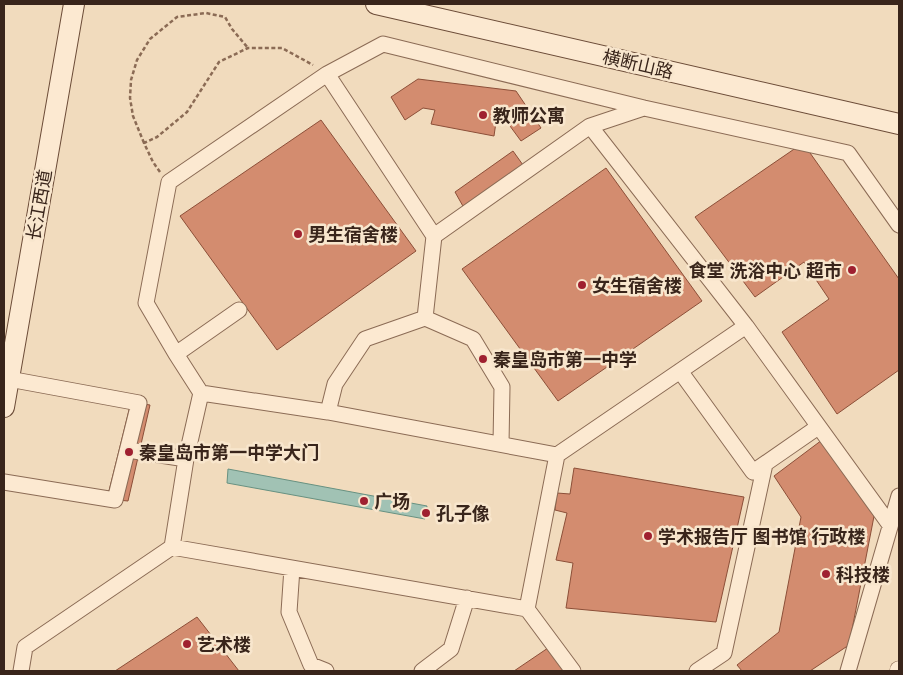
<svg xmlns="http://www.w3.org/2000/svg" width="903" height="675" viewBox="0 0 903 675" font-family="Lora,'Noto Sans SC',serif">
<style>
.water{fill:#a1c2b4;stroke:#689181}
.building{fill:#d38c6f;stroke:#8c4f38}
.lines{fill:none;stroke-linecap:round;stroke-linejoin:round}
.minor-casing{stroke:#8b6b55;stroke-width:17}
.tertiary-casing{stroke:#8b6b55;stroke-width:19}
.secondary-casing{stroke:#6c4c38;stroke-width:22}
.path{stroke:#8b6b55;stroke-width:2.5;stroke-dasharray:4 2.5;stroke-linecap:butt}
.minor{stroke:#fce9d1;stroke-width:15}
.tertiary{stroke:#fce9d1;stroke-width:18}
.secondary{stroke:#fce9d1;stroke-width:20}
.poi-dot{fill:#9f2030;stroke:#f8e6cd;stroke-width:2}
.labels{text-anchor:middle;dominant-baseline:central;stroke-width:5;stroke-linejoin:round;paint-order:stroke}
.street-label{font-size:18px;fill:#39251b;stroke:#f8e6cd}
.poi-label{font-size:18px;font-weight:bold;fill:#39251b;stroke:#f8e6cd;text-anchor:start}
</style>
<rect width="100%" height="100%" fill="#f1dbbd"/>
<path class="water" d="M228 469 427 506 425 519 227 483Z"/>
<path class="building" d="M418 79 516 91 541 128 521 141 507 122H496L494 136 431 124 435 110 423 108 405 120 391 97Z
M321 120 416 251 277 350 180 216Z
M803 143 899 279V370L837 414 782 332 829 299 804 262 755 297 695 217Z
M513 151 523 165 464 208 455 192Z
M606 168 702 301 558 401 462 269Z
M131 402 150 405 128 501 107 499Z
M826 437 876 506 849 645 810 671H742L737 665 779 632 801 517 774 476Z
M574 468 744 497 716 622 566 608 573 563 556 560 567 513 555 510 557 493 570 494Z
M197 617 239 671H115Z
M548 648 566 671H514Z"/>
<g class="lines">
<g class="minor-casing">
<path id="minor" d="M327 74 434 236 425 318
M590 126 746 326 890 525
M434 236 590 126 644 108
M176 354 239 310
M680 371 753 472 818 427
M201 393 176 354 146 303 169 182 327 74 383 44 644 108 848 153 899 225
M328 412 335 384 365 339 425 318 473 339 502 387 501 444
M128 450 186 459 172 547 527 609 557 455 328 412 201 393 186 459
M557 455 746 326
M4 482 115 500 139 403 9 379
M292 568 289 612 311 665 326 671
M527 609 573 671
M21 671 25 647 172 547
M422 671 451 649 467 598
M697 671 724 653 765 464
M848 671 899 496"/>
</g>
<g class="tertiary-casing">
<path id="tertiary" d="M899 671V670"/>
</g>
<g class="secondary-casing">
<path id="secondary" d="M376 4 899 124
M4 407 74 4"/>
</g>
<path class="path" d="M144 143 133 116 130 98 131 80 137 60 150 39 177 17 206 13 225 17 232 29 248 48
M160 172 153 162 144 143 157 137 187 112 219 62 248 48H282L313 65"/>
<use href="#minor" class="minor"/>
<use href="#tertiary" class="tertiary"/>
<use href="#secondary" class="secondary"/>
</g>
<g class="poi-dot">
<circle cx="483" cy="115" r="5"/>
<circle cx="298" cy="234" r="5"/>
<circle cx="852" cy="270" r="5"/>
<circle cx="582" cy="285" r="5"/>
<circle cx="483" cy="359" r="5"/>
<circle cx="129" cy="452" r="5"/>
<circle cx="364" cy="501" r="5"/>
<circle cx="426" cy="513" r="5"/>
<circle cx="648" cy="536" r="5"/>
<circle cx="826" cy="574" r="5"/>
<circle cx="187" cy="644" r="5"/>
</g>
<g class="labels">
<g class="street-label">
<text transform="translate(638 64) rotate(13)">横断山路</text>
<text transform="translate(39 205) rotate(-80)">长江西道</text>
</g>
<g class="poi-label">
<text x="493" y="115">教师公寓</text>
<text x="308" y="234">男生宿舍楼</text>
<text x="842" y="270" text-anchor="end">食堂 洗浴中心 超市</text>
<text x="592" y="285">女生宿舍楼</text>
<text x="493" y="359">秦皇岛市第一中学</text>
<text x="139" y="452">秦皇岛市第一中学大门</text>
<text x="374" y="501">广场</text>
<text x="436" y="513">孔子像</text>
<text x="658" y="536">学术报告厅 图书馆 行政楼</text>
<text x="836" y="574">科技楼</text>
<text x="197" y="644">艺术楼</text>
</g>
</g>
<rect width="903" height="675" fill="none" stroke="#39251b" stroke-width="10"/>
</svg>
